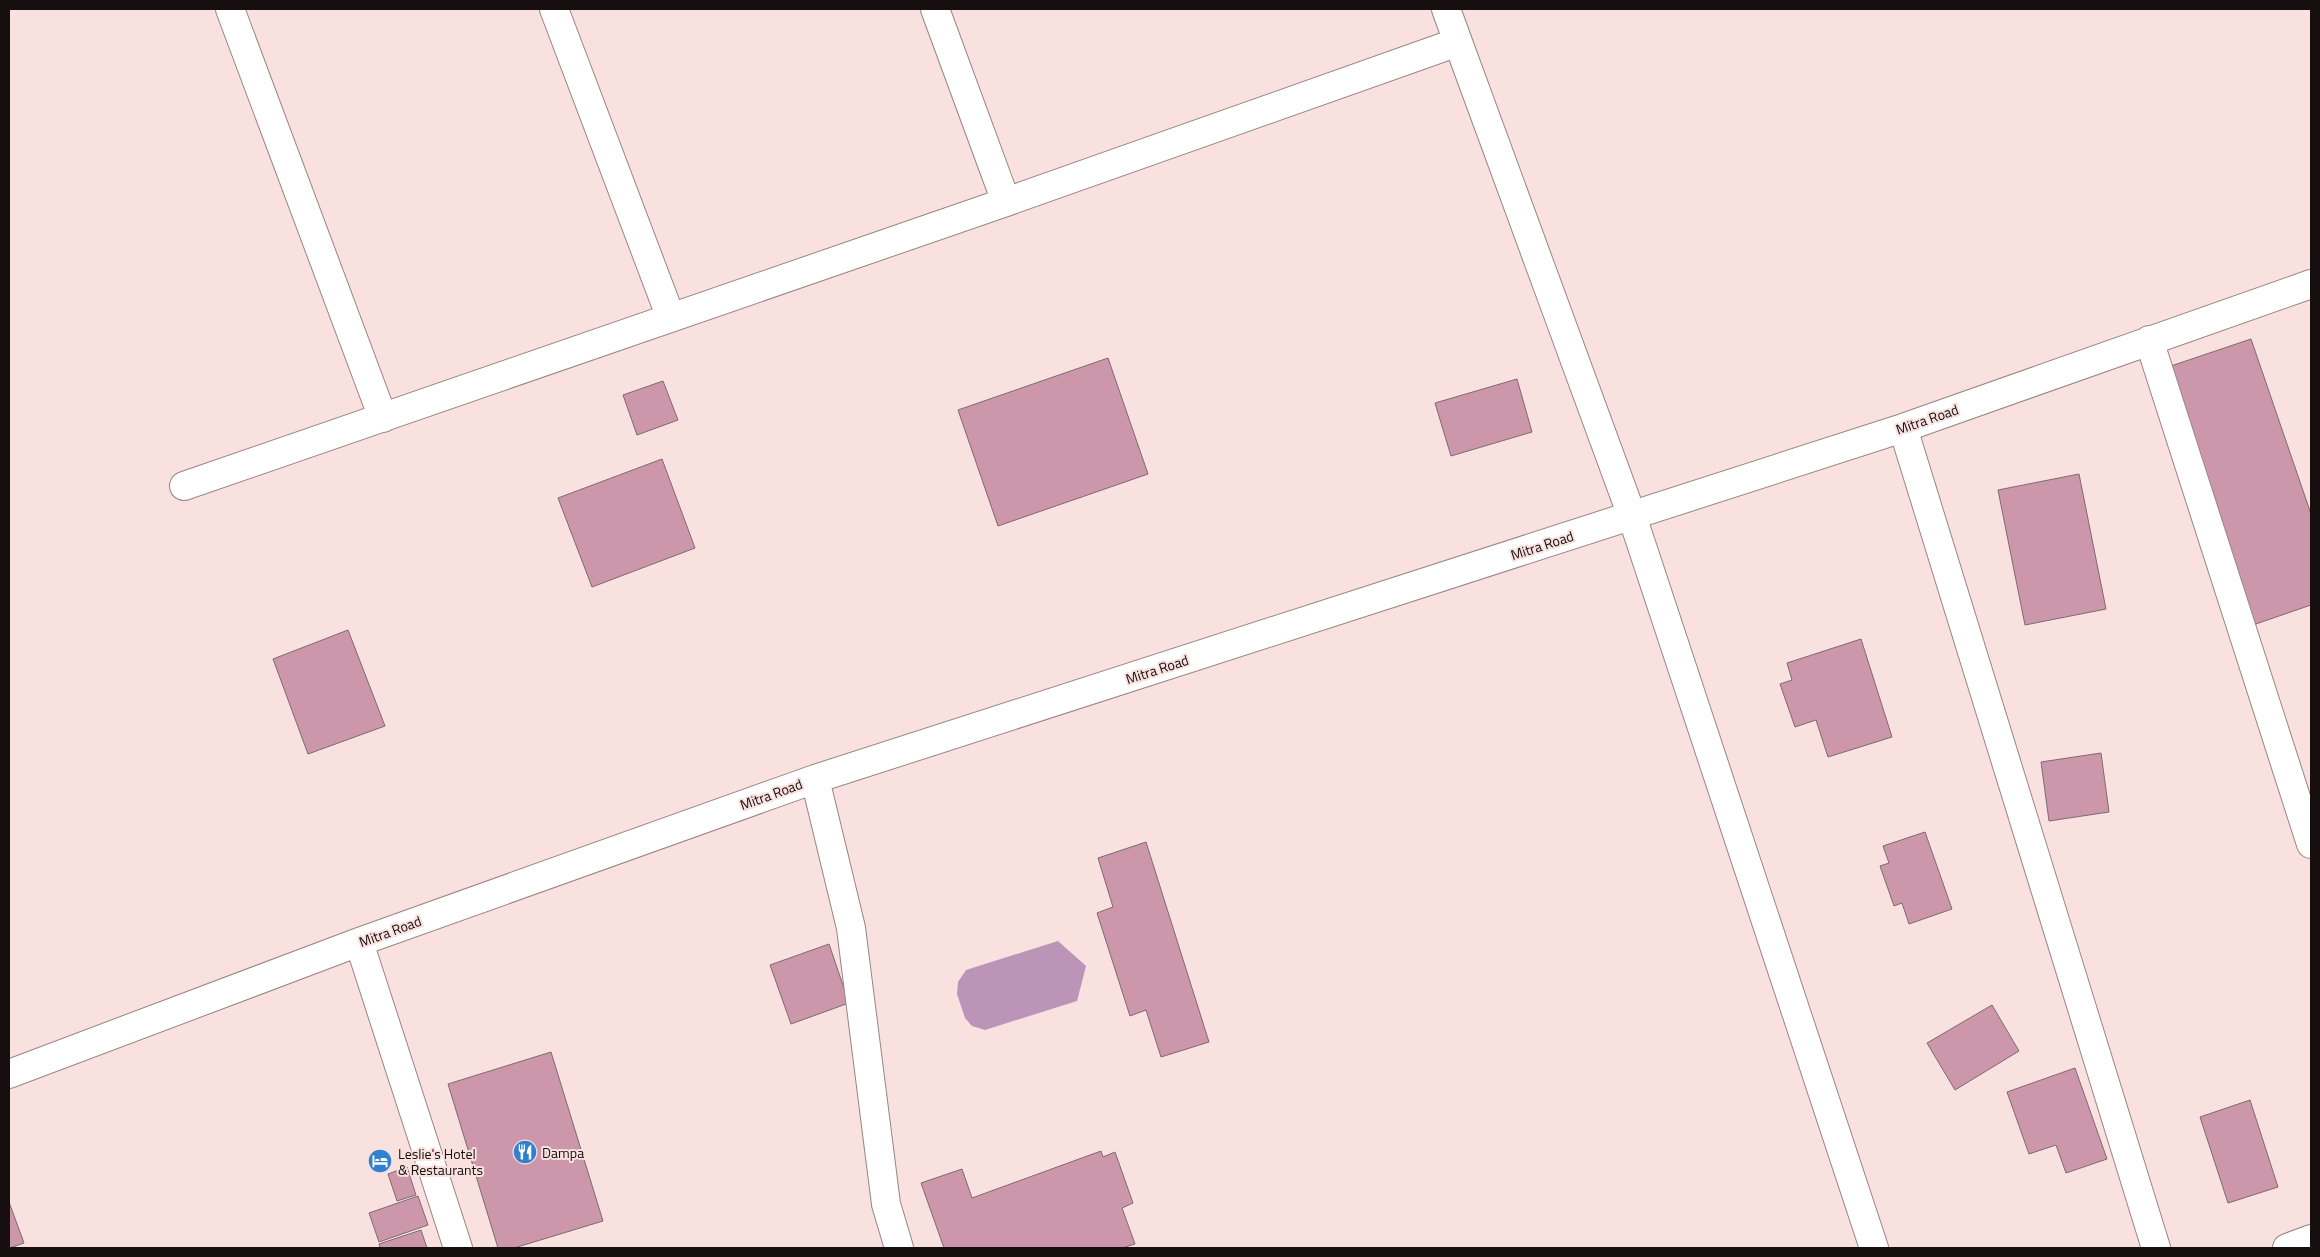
<svg xmlns="http://www.w3.org/2000/svg" width="2320" height="1257" viewBox="0 0 2320 1257" font-family="'Titillium Web',sans-serif">
<style>
.water{fill:#bb94b7}
.building{fill:#cc97aa;stroke:#7d6a70}
.lines{fill:none;stroke-linecap:round;stroke-linejoin:round}
.minor-casing{stroke:#9a8584;stroke-width:30}
.minor{stroke:#fff;stroke-width:28}
.labels{text-anchor:middle;dominant-baseline:central;stroke-width:4;stroke-linejoin:round;paint-order:stroke}
.street-label{font-size:14px;fill:#170f0f;stroke:#f8e1df}
.poi-label{font-size:14px;fill:#170f0f;stroke:#f8e1df;text-anchor:start}
</style>
<rect width="100%" height="100%" fill="#f8e1df"/>
<path class="water" d="M1058 941 1086 966 1077 1001 985 1030 972 1026 965 1018 957 994 958 982 966 970Z"/>
<path class="building" d="M2251 339 2311 514V605L2250 626 2162 369Z
M1108 358 1148 474 998 526 958 410Z
M1517 379 1532 432 1451 456 1435 403Z
M663 381 678 420 637 435 623 395Z
M662 459 695 548 592 587 558 498Z
M2079 474 2106 609 2025 625 1998 490Z
M348 630 385 726 308 754 273 659Z
M1861 639 1892 737 1828 757 1816 720 1795 727 1780 684 1792 680 1787 663Z
M2101 753 2109 812 2049 821 2041 762Z
M1925 832 1952 909 1909 924 1902 903 1894 906 1880 866 1889 863 1883 846Z
M1146 842 1209 1042 1161 1057 1146 1010 1130 1016 1097 913 1113 907 1098 858Z
M829 944 849 1003 791 1024 770 965Z
M1992 1005 2019 1051 1955 1090 1927 1043Z
M551 1052 603 1221 514 1248H498L448 1084Z
M2075 1068 2107 1159 2066 1173 2056 1145 2029 1154 2007 1092Z
M2250 1100 2278 1187 2228 1203 2200 1117Z
M1101 1151 1103 1157 1115 1152 1133 1203 1122 1208 1135 1244 1122 1248H944L921 1183 962 1169 972 1198Z
M407 1167 416 1195 397 1201 388 1174Z
M418 1196 428 1225 379 1242 369 1213Z
M9 1202 24 1243 10 1248H9Z
M421 1230 427 1248H380L379 1244Z"/>
<g class="lines">
<g class="minor-casing">
<path id="minor" d="M230 9 383 418
M554 9 671 318
M935 9 1006 202
M1458 42 1632 516 1874 1248
M2149 340 2311 844
M1903 428 2156 1248
M184 486 1006 202 1458 42 1446 9
M815 779 851 928 886 1204 899 1248
M359 942 458 1248
M9 1074 359 942 815 779 1903 428 2311 284
M2287 1248 2311 1239"/>
</g>
<use href="#minor" class="minor"/>
</g>
<defs>
<g id="restaurant-disc" transform="scale(1.25)"><circle r="9.5" fill="#3181d0" stroke="#f8e1df"/><path d="M-5-6h1v4h1v-4h1v4h1v-4h1v5L-1.5 .5V6h-2V.5L-5-1ZM5-6V6H3V1.5H1.5Q1.5-4 5-6Z" fill="#fff"/></g>
<g id="hotel-disc" transform="scale(1.25)"><circle r="9.5" fill="#3181d0" stroke="#f8e1df"/><path d="M-6-4.5h1.5V1H6V5H4.5V3h-9V5H-6ZM-4 0a1.8 1.8 0 1 1 3.6 0ZM.5 0V-2.5h3Q6-2.5 6 0Z" fill="#fff"/></g>
</defs>
<g fill-rule="evenodd">
<use href="#restaurant-disc" x="525" y="1152"/>
<use href="#hotel-disc" x="380" y="1161"/>
</g>
<g class="labels">
<g class="street-label">
<text transform="translate(1927 419) rotate(-19)">Mitra Road</text>
<text transform="translate(1542 545) rotate(-18)">Mitra Road</text>
<text transform="translate(1157 669) rotate(-18)">Mitra Road</text>
<text transform="translate(771 794) rotate(-20)">Mitra Road</text>
<text transform="translate(390 931) rotate(-20)">Mitra Road</text>
</g>
<g class="poi-label">
<text x="542" y="1152">Dampa</text>
<text x="398" y="1153">Leslie's Hotel<tspan x="398" dy="16">&amp; Restaurants</tspan></text>
</g>
</g>
<rect width="2320" height="1257" fill="none" stroke="#170f0f" stroke-width="20"/>
</svg>
